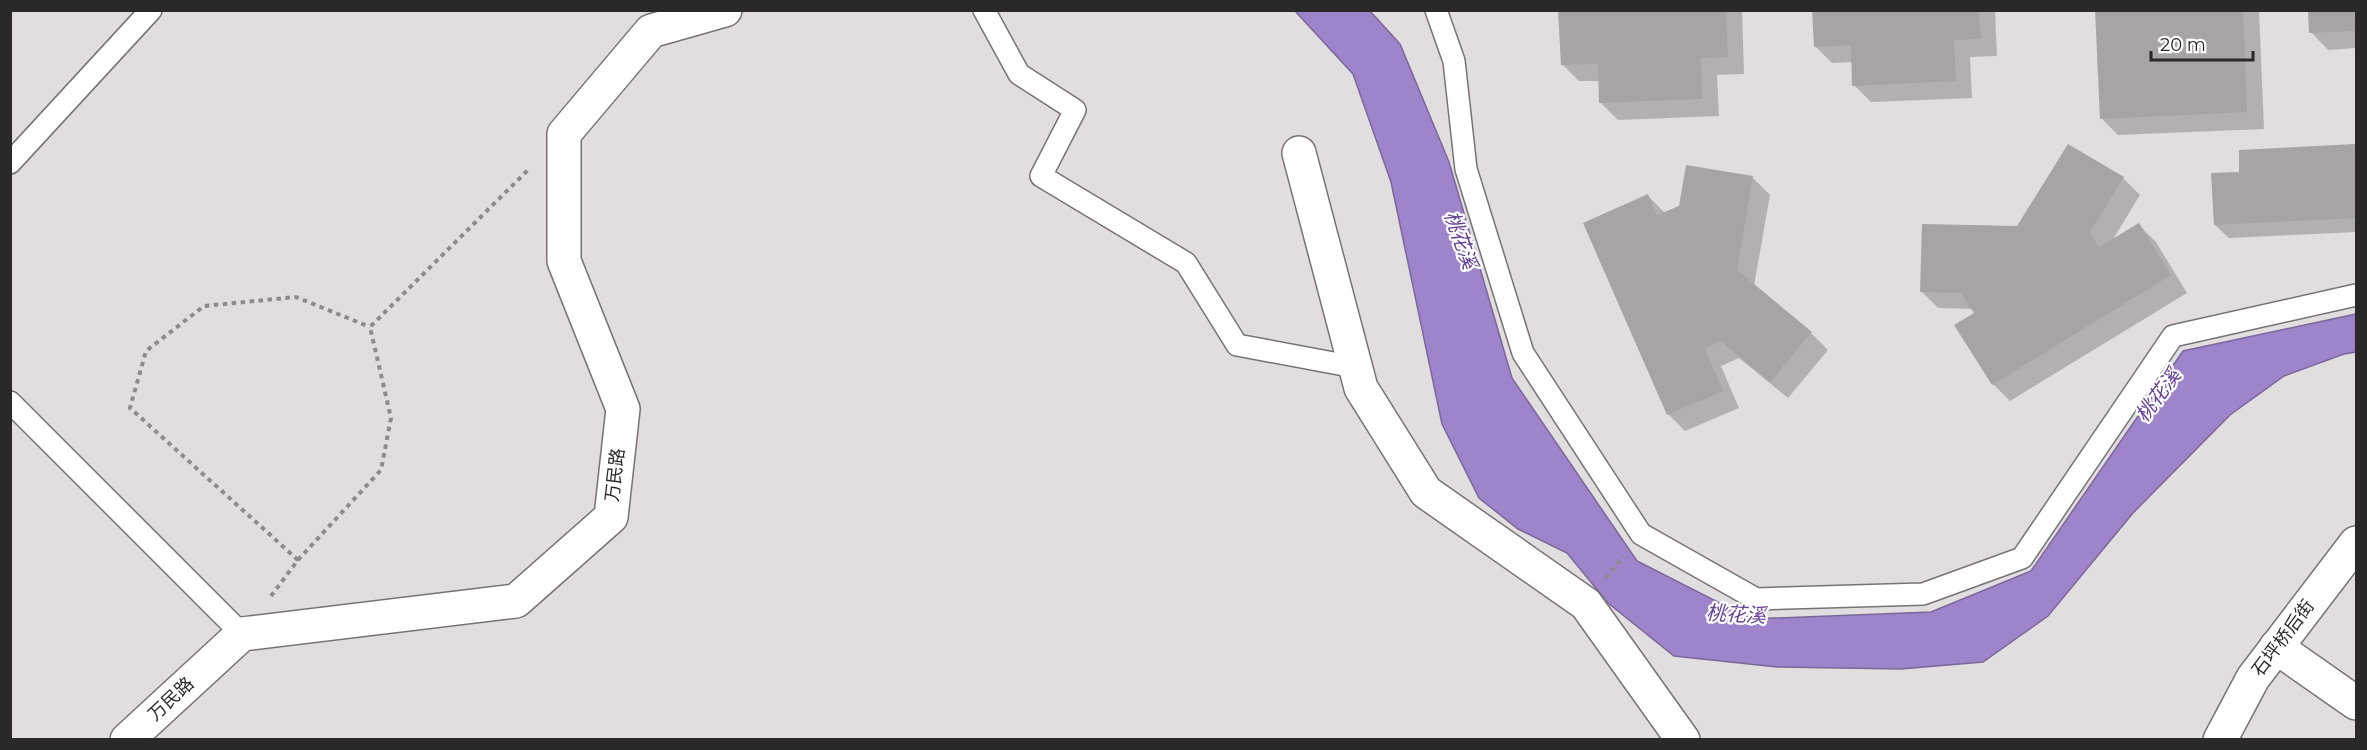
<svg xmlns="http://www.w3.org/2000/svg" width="2367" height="750" viewBox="0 0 2367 750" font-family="Montserrat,'Noto Sans SC',sans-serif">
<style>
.water{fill:#9e84cb;stroke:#7b689a;stroke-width:1.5}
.shadow{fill:#0003}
.building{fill:#a8a4a3}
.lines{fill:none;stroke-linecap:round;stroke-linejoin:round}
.service-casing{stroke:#777374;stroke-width:24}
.minor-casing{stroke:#777374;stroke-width:36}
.tertiary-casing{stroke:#777374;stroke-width:36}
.path{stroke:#8f8b8c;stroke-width:4;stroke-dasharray:4.5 4.5;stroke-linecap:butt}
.service{stroke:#fff;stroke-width:21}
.minor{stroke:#fff;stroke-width:33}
.tertiary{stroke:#fff;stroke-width:33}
.labels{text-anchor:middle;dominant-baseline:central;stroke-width:4.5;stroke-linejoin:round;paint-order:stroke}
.street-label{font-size:18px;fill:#2a2829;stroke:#fff}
.water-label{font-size:20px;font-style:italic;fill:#644096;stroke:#fff}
</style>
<rect width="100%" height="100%" fill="#e2ddde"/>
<path class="water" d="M1295 11H1370L1400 44 1449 162 1512 378 1637 561 1751 619 1931 612 2031 571 2183 351 2356 314V352L2344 354 2284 376 2230 415 2133 513 2048 616 1983 662 1901 669 1777 667 1674 656 1608 603 1567 553 1518 529 1479 498 1442 424 1391 182 1353 74Z"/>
<path class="shadow" d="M1560 10H1742L1744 74 1717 75 1719 116 1618 120 1601 103 1600 81H1579L1562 64Z
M1814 10H1995L1997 56 1970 57 1972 98 1871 102 1854 85 1853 62 1832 63 1815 46Z
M2097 10H2259L2264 129 2118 135 2101 118Z
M2310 10H2356V48L2328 50 2311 32Z
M2356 146V232L2229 238 2215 225 2241 173 2240 152Z
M1753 178 1770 195 1754 286 1811 333 1828 350 1788 398 1739 358 1721 366 1739 408 1685 431 1668 414 1648 196 1665 213Z
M2123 178 2140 195 2112 241 2139 225 2156 242 2187 293 2010 401 1993 384 1973 309 1938 308 1921 291 2018 227Z"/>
<path class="building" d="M1558 10H1726L1728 57 1701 58 1702 99 1599 103 1598 64 1561 65Z
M1812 10H1979L1981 39 1954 40 1956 81 1852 86 1851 45 1814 47Z
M2095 10H2243L2247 112 2100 119Z
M2308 10H2356V31L2309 33Z
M2068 144 2124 177 2090 232 2099 247 2139 223 2171 275 1992 385 1954 325 1974 313 1961 293 1920 292 1922 224 2017 226Z
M2356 144V218L2214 225 2211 173 2239 172V150Z
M1686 165 1753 176 1737 270 1812 332 1770 382 1721 341 1705 349 1723 391 1667 415 1583 223 1648 194 1657 215 1679 206Z"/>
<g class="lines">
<g class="service-casing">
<path id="service" d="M984 10 1019 74 1075 110 1041 176 1186 263 1237 345 1355 367
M1436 10 1454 61 1466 169 1523 353 1641 534 1756 599 1923 594 2022 558 2173 336 2356 295
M10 163 151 10
M10 402 242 634"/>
</g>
<g class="minor-casing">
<path id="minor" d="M1299 153 1361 388 1426 492 1586 604 1683 740
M2276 647 2356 703
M127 740 242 634 516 601 611 517 623 409 564 261V134L651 31 725 10"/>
</g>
<g class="tertiary-casing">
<path id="tertiary" d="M2220 740 2253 678 2356 543"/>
</g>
<path class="path" d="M298 560 130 408 146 351 204 306 296 297 370 327
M1606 578 1624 556
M271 596 298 560 381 470 391 418 370 327 530 168"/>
<use href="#service" class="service"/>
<use href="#minor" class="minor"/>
<use href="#tertiary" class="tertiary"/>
</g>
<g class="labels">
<g class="street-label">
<text transform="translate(615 475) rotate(-83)">万民路</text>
<text transform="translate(2283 638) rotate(-53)">石坪桥后街</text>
<text transform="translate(171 699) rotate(-43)">万民路</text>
</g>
<g class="water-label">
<text transform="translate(1461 240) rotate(70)">桃花溪</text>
<text transform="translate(2158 395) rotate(-53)">桃花溪</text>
<text transform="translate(1736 614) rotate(3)">桃花溪</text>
</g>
</g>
<rect width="2367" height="750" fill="none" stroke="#2a2829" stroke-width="24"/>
<path d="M2151 51v9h102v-9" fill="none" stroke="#2a2829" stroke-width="3"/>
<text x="2160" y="51" font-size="18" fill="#2a2829" stroke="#ffffff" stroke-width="4.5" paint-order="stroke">20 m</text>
</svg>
